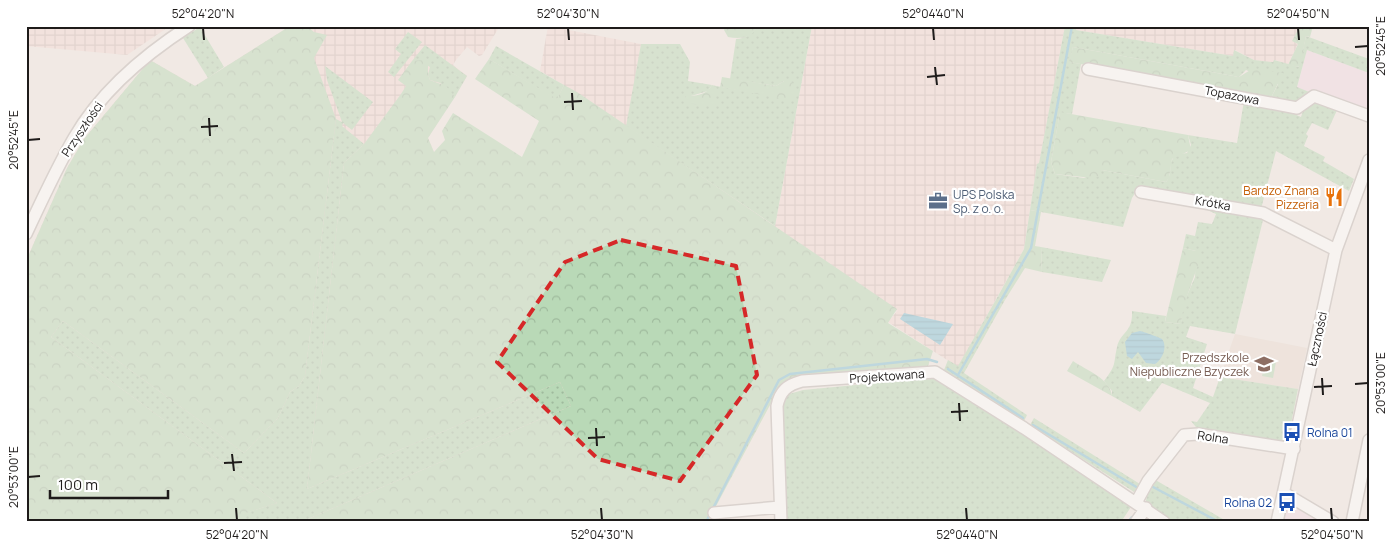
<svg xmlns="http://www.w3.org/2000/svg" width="1395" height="548" viewBox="0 0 1395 548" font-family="Manrope,sans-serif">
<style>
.commercial{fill:#f1d9e5}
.industrial{fill:url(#industrial-grid)}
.built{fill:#eadbd2}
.grass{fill:url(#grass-dots)}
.forest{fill:url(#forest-crowns)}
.park{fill:url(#park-tufts)}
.water{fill:url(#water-rules)}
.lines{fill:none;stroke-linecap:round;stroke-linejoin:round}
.stream{stroke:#80c1d7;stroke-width:2.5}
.minor-casing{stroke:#bfb7b3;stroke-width:14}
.minor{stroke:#fff;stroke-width:11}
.marked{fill:none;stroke:#d62828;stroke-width:4;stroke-dasharray:10 6;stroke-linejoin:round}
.ticks{fill:none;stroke:#1e1b1a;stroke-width:2}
.labels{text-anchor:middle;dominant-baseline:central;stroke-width:4.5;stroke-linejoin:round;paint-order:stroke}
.street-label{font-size:12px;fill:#1e1b1a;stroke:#fff}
.food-label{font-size:12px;fill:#c56008;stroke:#fff;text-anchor:end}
.service-label{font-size:12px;fill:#4e5e75;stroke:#fff;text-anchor:start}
.education-label{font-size:12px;fill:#785e54;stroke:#fff;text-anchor:end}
.transit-label{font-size:12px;fill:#164399;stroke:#fff;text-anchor:start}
.neatline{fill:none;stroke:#1e1b1a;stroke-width:2}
.ticks-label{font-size:12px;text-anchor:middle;fill:#1e1b1a}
</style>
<defs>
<pattern id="industrial-grid" width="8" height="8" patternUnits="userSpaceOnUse" patternTransform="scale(1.25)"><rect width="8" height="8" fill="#f4dad5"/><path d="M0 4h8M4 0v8" fill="none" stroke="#d1bab6"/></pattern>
<pattern id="grass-dots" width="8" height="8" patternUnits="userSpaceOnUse" patternTransform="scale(1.25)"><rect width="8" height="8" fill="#b9d9b7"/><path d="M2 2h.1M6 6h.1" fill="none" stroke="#9fba9d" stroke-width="1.8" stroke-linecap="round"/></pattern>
<pattern id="forest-crowns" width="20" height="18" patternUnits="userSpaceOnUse" patternTransform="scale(1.25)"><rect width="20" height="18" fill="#b9d9b7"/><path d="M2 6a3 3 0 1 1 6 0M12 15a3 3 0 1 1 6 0" fill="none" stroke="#9fba9d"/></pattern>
<pattern id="park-tufts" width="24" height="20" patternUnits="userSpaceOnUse" patternTransform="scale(1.25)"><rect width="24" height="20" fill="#b9d9b7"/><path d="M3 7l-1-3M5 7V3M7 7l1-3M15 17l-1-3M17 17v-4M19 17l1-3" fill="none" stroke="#9fba9d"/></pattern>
<pattern id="water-rules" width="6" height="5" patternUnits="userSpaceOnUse" patternTransform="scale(1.25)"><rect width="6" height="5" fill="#80c1d7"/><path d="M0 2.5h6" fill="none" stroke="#6ea5b8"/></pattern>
</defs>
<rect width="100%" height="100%" fill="#f1e9e4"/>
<path class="commercial" d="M1307 50 1369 73V113L1297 88Z
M1289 498 1328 522H1283Z"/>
<path class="industrial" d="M26 26H170L127 55 26 46Z
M290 26H500L482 55 479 56 467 47 456 60 453 65 467 76 428 138 453 196 507 202 564 85 540 71 548 26 641 44 627 126 775 226 812 26H1065L1039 164H1037L1024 249 958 367 888 322 898 310 779 371 697 522H26V261L67 168 84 139 150 60 195 86Z
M1076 26H1300L1293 41 1298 44 1288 65 1275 60 1273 63 1254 60 1235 50 1233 56 1076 30Z"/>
<path class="built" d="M1235 334 1307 348 1298 389 1220 377Z"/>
<path class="grass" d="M757 26H812L775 226 626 126 641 44H680L690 62 688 81 712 85 708 91 691 96 700 104H716V86L792 99 784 81 776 86 730 79 736 39C744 39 754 34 757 26Z
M1065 26H1076V30L1233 56 1234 50 1254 60 1273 62 1274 60 1299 67 1306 36 1369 59V73L1307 50 1297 87 1314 94 1293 104 1271 98 1278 84 1246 70 1239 77 1073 47 1070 62 1081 64 1072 114 1060 113 1051 162 1055 174 1084 178 1102 170 1166 182C1176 170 1162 155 1187 153L1191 145 1188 135 1237 143 1244 101 1281 108 1301 117 1303 111 1314 100 1338 108 1328 130 1312 123 1306 134 1308 136 1304 146 1325 157 1323 161 1354 179 1349 191 1276 151 1261 209 1138 188 1132 198 1123 227 1030 210 1037 164 1039 163Z
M200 27 224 67 208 78 183 38Z
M408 32 422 42 394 77 388 72 401 54 395 49Z
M425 45 467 76 455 97 440 83 430 80 428 74 430 67 421 62 412 61Z
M496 46 564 85 557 100 489 59Z
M325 66 373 102 352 130 343 123 342 126 364 144 344 163 307 489 560 382 571 406 301 522H245L242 514 277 503 51 337 63 321 244 453 278 418 290 392 299 386 305 376 336 119 342 122 327 80Z
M1203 208 1264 216 1235 334 1190 326 1186 337 1207 344 1193 388 1213 397 1220 377 1298 389 1287 444 1200 432 1191 421 1197 422 1210 403 1162 383 1140 412 1112 396V391L1104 381C1117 364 1113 365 1117 347 1121 331 1133 333 1132 311L1166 316 1165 322 1181 324 1182 307 1195 277 1196 251 1183 248 1186 234 1195 236 1198 222 1212 224 1216 214Z
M1041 247 1111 260 1102 282 1042 272Z
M998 296 1005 300 964 373 1027 415 1024 421 944 370 948 360 958 366Z
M928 378 939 379 1133 504 1121 522H785L781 404 789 394 803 390Z
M1034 418 1140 484 1134 492 1030 425Z
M1152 478 1228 522H1171L1145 504Z"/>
<path class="forest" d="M290 26H307L314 32 327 35 314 58 336 119 305 376 299 386 290 392 278 418 244 453 63 321 51 337 277 503 243 514 245 522H26V261L67 168 84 139 150 60 195 86Z
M725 26H757C753 39 739 39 728 37L724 30Z
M1300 26H1313L1310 37 1306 36 1300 67 1288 65 1298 44 1292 41Z
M1073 47 1239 77 1252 69 1283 73 1271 98 1069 62Z
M489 59 557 99 564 85 577 92 897 309 888 323 933 351 927 369 788 380 777 392 714 510 710 522H301L571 406 560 382 307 489 344 163 364 144 401 94 406 86 398 80 412 61 423 60 428 63V74L430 80 446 86 455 97 428 138 434 152 445 140 442 131 453 113 522 157 539 121 475 79Z
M722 77 776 86 784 81 790 80 796 87 793 99H784L720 87Z
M712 85 716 86V105C706 103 694 107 687 101L685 96C695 96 707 95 712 85Z
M1060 112 1188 135 1191 150 1172 159 1169 178 1166 182 1102 170 1098 177 1092 178 1055 174 1051 162Z
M1030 210 1041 212 1035 246 1041 247 1042 272 1025 268 1005 300 998 296 1024 249Z
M1183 248 1196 251 1200 258C1194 280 1183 301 1181 324L1165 322Z
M1073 361C1086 370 1111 379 1112 396L1067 371Z"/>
<path class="park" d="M1266 359 1276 362 1273 378 1262 376Z"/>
<path class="water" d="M904 313 953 324 940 345 900 319Z
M1140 331C1144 332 1161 338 1162 339 1168 347 1162 360 1155 364L1146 363 1138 352 1132 359 1127 356 1125 342 1132 333Z"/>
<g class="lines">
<path class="stream" d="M948 369 1023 418
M958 375 1031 248 1072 26
M1033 425 1138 488
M1153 487 1219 522
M706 522 779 380 790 374 927 359 937 362
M1128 522 1132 517"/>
<g class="minor-casing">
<path id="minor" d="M1088 69 1297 108 1314 96 1369 116
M1141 192 1263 213 1336 250
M26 234C41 202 56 169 74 138 101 91 144 55 189 26
M1284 493 1333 522
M1137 501 1148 481 1184 435 1198 434 1294 449
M714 513 780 507
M781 522 777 406C780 391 787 385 802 381L935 372 1024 428 1164 522
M1136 522 1146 508
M1277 522 1336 250 1369 160
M1352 522 1369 440"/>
</g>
<use href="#minor" class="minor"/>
</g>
<path d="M0 0H1395V548H0ZM621 240 736 266 757 375 680 481 598 459 497 362 565 262Z" fill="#f1e9e4" fill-opacity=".55" fill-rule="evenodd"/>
<path class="marked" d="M621 240 736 266 757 375 680 481 598 459 497 362 565 262Z"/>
<path class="ticks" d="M203 28 204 40M568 28 569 40M933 28 934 40M1298 28 1299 40M1355 47 1368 46M935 67 937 85M927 77 945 75M572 93 573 110M564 102 582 101M209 118 210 136M201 127 218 126M28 140 40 139M1322 378 1323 395M1355 384 1368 383M1314 387 1332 386M959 403 960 421M951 412 968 411M596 428 597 446M588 438 605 437M232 454 234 471M224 463 242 462M28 477 40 476M236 508 237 520M601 508 602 520M966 508 967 520M1331 508 1332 520"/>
<defs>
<g id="restaurant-bare" transform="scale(1.5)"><path d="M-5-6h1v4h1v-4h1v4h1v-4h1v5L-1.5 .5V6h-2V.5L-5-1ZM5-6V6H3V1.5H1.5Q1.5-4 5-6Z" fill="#e8710a" stroke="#fff" stroke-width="2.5" paint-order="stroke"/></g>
<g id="office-bare" transform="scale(1.5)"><path d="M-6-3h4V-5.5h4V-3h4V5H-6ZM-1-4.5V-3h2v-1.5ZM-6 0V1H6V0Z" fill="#5c6f8a" stroke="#fff" stroke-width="2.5" paint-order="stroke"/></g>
<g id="school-bare" transform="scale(1.5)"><path d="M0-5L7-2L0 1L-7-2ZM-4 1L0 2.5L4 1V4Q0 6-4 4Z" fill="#8d6e63" stroke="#fff" stroke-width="2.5" paint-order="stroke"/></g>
<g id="bus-bare" transform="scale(1.5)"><path d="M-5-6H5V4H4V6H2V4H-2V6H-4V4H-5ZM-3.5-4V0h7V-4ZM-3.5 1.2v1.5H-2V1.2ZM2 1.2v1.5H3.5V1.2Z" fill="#1a4fb4" stroke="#fff" stroke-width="2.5" paint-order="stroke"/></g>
</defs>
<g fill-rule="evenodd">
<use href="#restaurant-bare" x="1334" y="197"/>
<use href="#office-bare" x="938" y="201"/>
<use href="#school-bare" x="1264" y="364"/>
<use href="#bus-bare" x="1292" y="432"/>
<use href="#bus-bare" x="1287" y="502"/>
</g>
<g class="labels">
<g class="street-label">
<text transform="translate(1232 95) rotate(11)">Topazowa</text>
<text transform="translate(82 129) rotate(-56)">Przyszłości</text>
<text transform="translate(1213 203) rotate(10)">Krótka</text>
<text transform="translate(1317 339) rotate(-78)">Łączności</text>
<text transform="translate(887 376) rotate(-4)">Projektowana</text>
<text transform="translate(1213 437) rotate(8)">Rolna</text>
</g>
<g class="food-label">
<text x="1319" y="190">Bardzo Znana<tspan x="1319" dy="14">Pizzeria</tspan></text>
</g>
<g class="service-label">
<text x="953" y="194">UPS Polska<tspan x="953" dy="14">Sp. z o. o.</tspan></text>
</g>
<g class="education-label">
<text x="1249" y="357">Przedszkole<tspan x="1249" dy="14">Niepubliczne Bzyczek</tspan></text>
</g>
<g class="transit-label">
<text x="1307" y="432">Rolna 01</text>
<text x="1272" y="502" text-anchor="end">Rolna 02</text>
</g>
</g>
<rect width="1395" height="548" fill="none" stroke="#ffffff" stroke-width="55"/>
<path d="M50 490v8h118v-8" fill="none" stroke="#1e1b1a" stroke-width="2.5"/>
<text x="58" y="490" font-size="15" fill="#1e1b1a" stroke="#ffffff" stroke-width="4" paint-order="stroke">100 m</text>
<rect x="28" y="28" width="1340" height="492" class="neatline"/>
<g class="ticks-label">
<text x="203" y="18">52°04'20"N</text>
<text x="568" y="18">52°04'30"N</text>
<text x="933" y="18">52°04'40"N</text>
<text x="1298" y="18">52°04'50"N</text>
<text transform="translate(1381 46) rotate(-90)" y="4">20°52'45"E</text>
<text transform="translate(14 140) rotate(-90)" y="4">20°52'45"E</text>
<text transform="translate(1381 383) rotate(-90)" y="4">20°53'00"E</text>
<text transform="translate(14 477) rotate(-90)" y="4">20°53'00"E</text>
<text x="237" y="539">52°04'20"N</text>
<text x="602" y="539">52°04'30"N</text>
<text x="967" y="539">52°04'40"N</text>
<text x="1332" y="539">52°04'50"N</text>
</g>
</svg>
